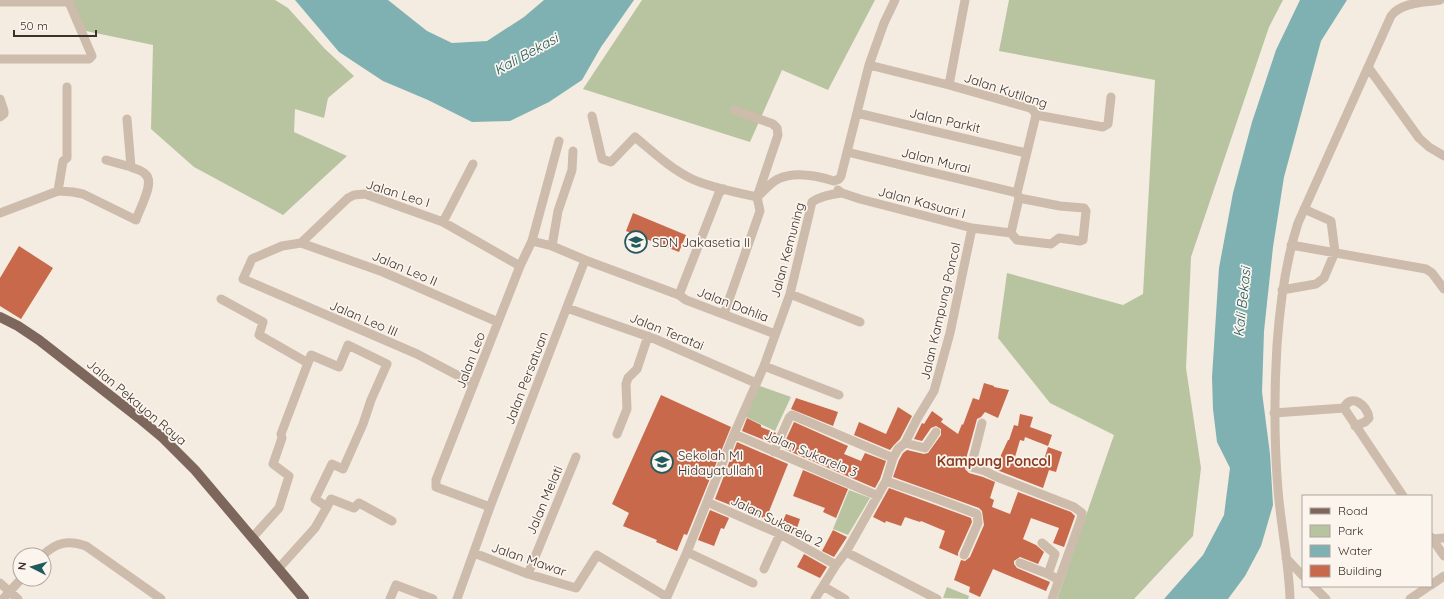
<svg xmlns="http://www.w3.org/2000/svg" width="1444" height="599" viewBox="0 0 1444 599" font-family="Quicksand,sans-serif">
<style>
.green{fill:#b8c4a0}
.water{fill:#7fb0b2}
.building{fill:#c8694b}
.lines{fill:none;stroke-linecap:round;stroke-linejoin:round}
.minor{stroke:#cdbbac;stroke-width:9}
.primary{stroke:#7d675c;stroke-width:10}
.labels{text-anchor:middle;dominant-baseline:central;stroke-width:3.5;stroke-linejoin:round;paint-order:stroke}
.street-label{font-size:13px;fill:#3b302b;stroke:#fbf5ee}
.poi-label{font-size:13px;fill:#3b302b;stroke:#fbf5ee;text-anchor:start}
.water-label{font-size:14px;font-style:italic;fill:#1f5a5e;stroke:#fbf5ee}
.neighbourhood-label{font-size:14px;font-weight:bold;fill:#8c3b22;stroke:#fbf5ee}
</style>
<rect width="100%" height="100%" fill="#f4ebe1"/>
<path class="green" d="M71 0H275L288 8 325 49 354 76 328 98 324 118 295 109 294 132 347 156 283 215 194 167 151 129 153 45 86 31Z
M642 0H875L828 90 782 70 750 142 583 89Z
M1009 0H1283L1269 27 1191 257 1186 368 1201 468 1193 536 1134 599H1057L1114 435 1050 403 998 338 1007 273 1123 305 1143 294 1155 80 999 51Z
M757 385 791 397 775 431 744 416Z
M849 490 870 498 848 535 833 529Z
M947 587 969 596 968 599 943 598Z"/>
<path class="water" d="M295 0H388L427 31 452 43 487 41 524 17 544 0H634L601 47 582 80 549 102 510 121 472 122 428 100 383 81 339 52Z
M1300 0H1347L1321 41 1284 177 1273 247 1264 331 1262 392 1270 454 1273 505 1261 546 1245 576 1228 599H1164L1203 555 1224 515 1230 468 1217 442 1213 409 1212 377 1219 268 1233 193 1252 122 1276 50Z"/>
<path class="building" d="M633 213 686 235 679 252 626 231Z
M19 246 53 268 21 319 0 306V278Z
M984 383 994 386V387L1009 390 998 418 985 412 981 417 977 419 966 459H967L965 469 969 473 983 477 995 482 990 498 994 500 992 507 1010 514 1018 492 1071 512 1075 516 1064 547 1053 543 1059 528 1031 518 1023 539 1036 545 1044 552 1038 564 1020 557 1014 561V564L1017 568 1050 582 1046 591 993 569 980 597 969 592 970 587 954 580 961 560 965 561 970 557 984 525 982 511 979 508 893 477 899 460 903 453 907 450 924 454 928 453 941 435V429L936 426 931 428 922 441 914 439 922 423 924 424 932 411 943 419 941 422 958 434 962 424 963 425 973 398 979 400Z
M661 395 731 427 687 535 684 534 677 551 656 542 657 540 623 526 629 513 612 504Z
M796 398 838 412 833 426 791 409Z
M898 407 912 416 900 439 894 445 890 450 854 435 859 422 886 434Z
M1020 414 1033 417 1030 427 1052 435 1048 446 1025 437 1024 441 1020 440 1015 457 1042 466 1048 447 1062 452 1056 472 1049 470 1043 488 997 470 1001 455 1008 440H1009L1014 425 1018 426Z
M747 418 761 425V427L776 433 771 443 742 431Z
M794 422 848 446 844 454 861 461 865 453 886 461 880 479 875 488 782 448Z
M737 442 788 464 766 519 715 499Z
M803 470 848 489 836 518 823 512 825 508 793 496Z
M889 488 971 518 972 522 958 553V556L939 548 945 531 921 521 920 522 905 517 901 526 886 521 885 523 873 517Z
M710 510 729 518 724 529 721 528 714 546 698 540Z
M786 514 800 519 795 534 780 528Z
M833 530 847 537 834 557 822 551Z
M804 554 827 567 820 578 797 567Z"/>
<g class="lines">
<path class="minor" d="M0 2H70
M0 59H89L92 56 68 0
M869 65 949 85 1030 108 1033 110 1036 115 1103 127 1108 124 1111 97
M1368 67 1419 138 1429 147 1444 156
M949 85 965 0
M0 99 4 111V114L0 117
M857 113 1026 153
M592 116 602 159 611 162 635 137C653 152 671 169 692 179 712 188 736 192 757 197 763 192 771 182 778 179 795 171 818 176 834 181
M847 152 1017 193
M106 160 131 167
M834 181 839 179 841 176 869 65 884 23 895 0
M724 189 719 193 679 295 686 300 775 334
M838 190 842 193 860 199 972 228 1011 233
M58 191 63 161 67 158V87
M0 213 58 191 73 192 83 194 136 220C139 209 156 182 145 174 142 170 135 169 131 167L127 119
M443 222 473 164
M1011 233 1017 240 1051 244 1059 238 1080 241 1083 240 1086 211 1084 208 1060 206 1019 198
M1011 233 1019 198 1017 193 1036 115
M532 241 552 246 585 260
M301 243 383 272 498 322
M1291 245 1426 269 1432 273 1444 289
M552 246 558 211 572 170 573 151
M1282 290 1316 284 1324 278 1335 252 1331 221 1304 209
M790 294 860 322
M221 299 263 322 259 335 308 363
M567 308 655 339 756 383
M724 314 760 211 757 197 778 135 777 128 773 124 734 110
M764 366 839 395
M474 384 417 354 243 279 252 259 282 246 301 243 348 198 354 195 365 194 443 222 520 266
M1274 413 1344 408
M982 423 971 467 985 471 997 477 1074 507 1082 513 1081 519 1052 599
M1355 426 1365 422 1369 418C1368 406 1351 392 1344 408L1403 496
M617 434 627 409 626 384 628 378 637 369 648 336
M734 434 878 496
M905 443 925 448 936 432
M774 452 789 418 792 415 893 458
M886 481 932 497 977 514 978 523 964 555
M707 502 780 534 836 565
M327 507 331 499 354 508 359 503 392 521
M490 507 436 487V480L520 266 532 241 559 141
M1431 537 1444 556
M252 538 279 508 289 476 273 464 282 438 281 434 311 355 339 367 348 345 387 364 371 400 363 424 343 469 332 464 315 499 327 507 315 528 279 568
M1432 539 1444 538
M1042 543 1055 554 1048 574
M687 552 753 583
M846 552 937 599
M474 553 528 574 576 588 597 555 667 597
M43 555C57 542 68 540 86 546L161 599
M1286 558 1303 576
M1020 563 1048 574 1059 580
M764 569 780 534
M528 574 576 457
M0 583 18 599
M1431 585 1444 576
M823 586 845 599
M1313 586 1326 599
M3 599 21 579
M390 599 396 585 433 599
M457 599 490 507 585 260 679 295
M666 599 687 552 734 434 764 366 790 294 812 202C821 196 831 194 842 193
M815 599 836 565 846 552 886 481 893 458 898 449 905 443 917 419 934 391 950 333 972 228
M1290 599C1289 563 1281 527 1278 490 1274 441 1274 394 1277 345 1280 303 1285 263 1298 223L1391 16C1401 2 1423 3 1440 0
M1410 599 1429 586"/>
<path class="primary" d="M0 317 18 326 39 340 139 418 163 438 195 470 304 599"/>
</g>
<defs>
<g id="school-ring" transform="scale(1.15)"><circle r="9.5" fill="#fbf5ee" stroke="#1f5a5e" stroke-width="1.5"/><path d="M0-5L7-2L0 1L-7-2ZM-4 1L0 2.5L4 1V4Q0 6-4 4Z" fill="#1f5a5e"/></g>
</defs>
<g fill-rule="evenodd">
<use href="#school-ring" x="636" y="242"/>
<use href="#school-ring" x="662" y="462"/>
</g>
<g class="labels">
<g class="street-label">
<text transform="translate(1006 90) rotate(18)">Jalan Kutilang</text>
<text transform="translate(945 120) rotate(13)">Jalan Parkit</text>
<text transform="translate(936 160) rotate(14)">Jalan Murai</text>
<text transform="translate(398 193) rotate(17)">Jalan Leo I</text>
<text transform="translate(922 202) rotate(15)">Jalan Kasuari I</text>
<text transform="translate(787 250) rotate(-75)">Jalan Kemuning</text>
<text transform="translate(405 268) rotate(23)">Jalan Leo II</text>
<text transform="translate(733 304) rotate(21)">Jalan Dahlia</text>
<text transform="translate(940 311) rotate(-77)">Jalan Kampung Poncol</text>
<text transform="translate(364 318) rotate(23)">Jalan Leo III</text>
<text transform="translate(667 331) rotate(22)">Jalan Teratai</text>
<text transform="translate(470 360) rotate(-69)">Jalan Leo</text>
<text transform="translate(526 378) rotate(-69)">Jalan Persatuan</text>
<text transform="translate(137 402) rotate(40)">Jalan Pekayon Raya</text>
<text transform="translate(811 453) rotate(23)">Jalan Sukarela 3</text>
<text transform="translate(544 500) rotate(-67)">Jalan Melati</text>
<text transform="translate(777 521) rotate(26)">Jalan Sukarela 2</text>
<text transform="translate(529 559) rotate(19)">Jalan Mawar</text>
</g>
<g class="poi-label">
<text x="652" y="242">SDN Jakasetia II</text>
<text x="678" y="455">Sekolah MI<tspan x="678" dy="15">Hidayatullah 1</tspan></text>
</g>
<g class="water-label">
<text transform="translate(526 54) rotate(-29)">Kali Bekasi</text>
<text transform="translate(1242 302) rotate(-84)">Kali Bekasi</text>
</g>
<g class="neighbourhood-label">
<text x="994" y="461">Kampung Poncol</text>
</g>
</g>
<rect x="1302" y="495" width="130" height="92" fill="#fbf5ee" stroke="#aea6a0"/>
<rect x="1310" y="508" width="20" height="6" fill="#7d675c" stroke="#aea6a0"/>
<text x="1338" y="515" font-size="12" fill="#3b302b">Road</text>
<rect x="1310" y="525" width="20" height="12" fill="#b8c4a0" stroke="#aea6a0"/>
<text x="1338" y="535" font-size="12" fill="#3b302b">Park</text>
<rect x="1310" y="545" width="20" height="12" fill="#7fb0b2" stroke="#aea6a0"/>
<text x="1338" y="555" font-size="12" fill="#3b302b">Water</text>
<rect x="1310" y="565" width="20" height="12" fill="#c8694b" stroke="#aea6a0"/>
<text x="1338" y="575" font-size="12" fill="#3b302b">Building</text>
<g transform="translate(32 567) rotate(276)"><circle r="19" fill="#fbf5ee" stroke="#aea6a0"/>
<path d="M0-3L7 15L0 10L-7 15Z" fill="#1f5a5e"/>
<text y="-6" font-size="11" font-weight="bold" text-anchor="middle" fill="#3b302b">N</text>
</g>
<path d="M14 30v6h82v-6" fill="none" stroke="#3b302b" stroke-width="2"/>
<text x="20" y="30" font-size="12" fill="#3b302b" stroke="#fbf5ee" stroke-width="3" paint-order="stroke">50 m</text>
</svg>
